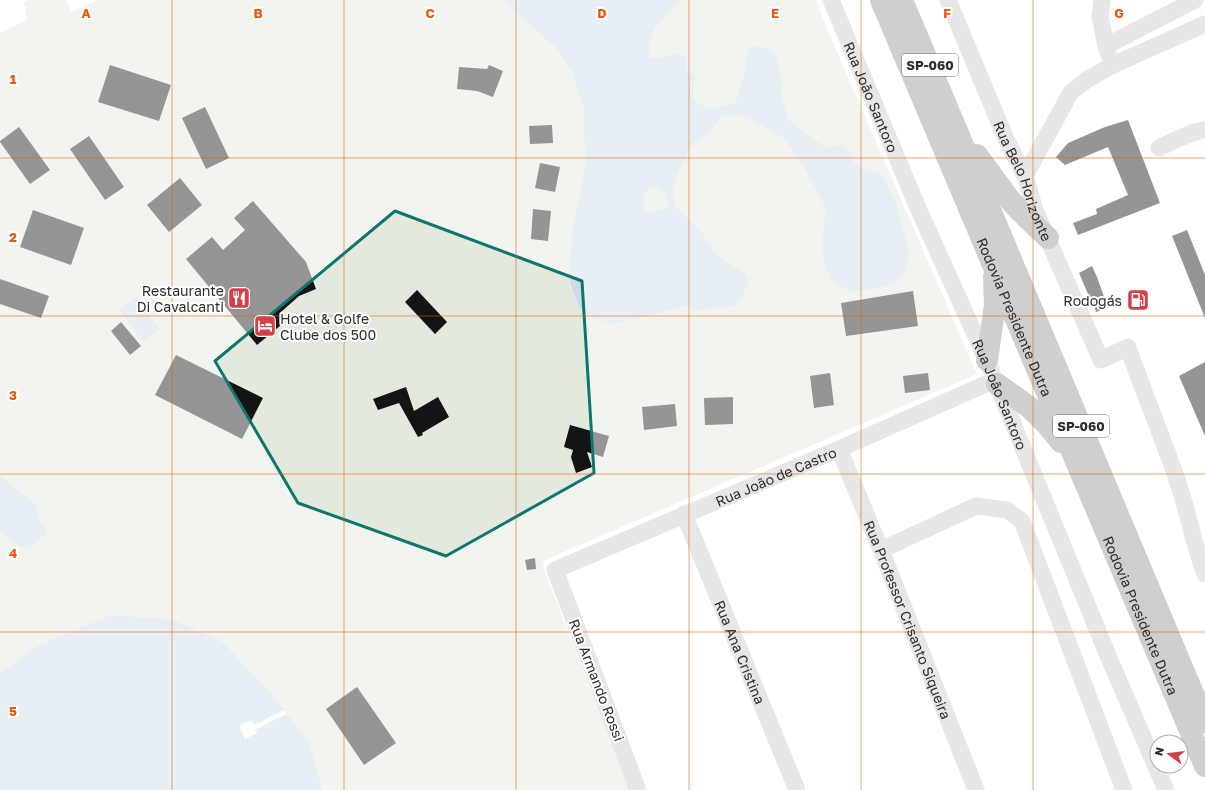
<svg xmlns="http://www.w3.org/2000/svg" width="1205" height="790" viewBox="0 0 1205 790" font-family="'Golos Text',sans-serif">
<style>
.green{fill:#e3e9dc}
.water{fill:#cadce8;fill-rule:evenodd}
.pier{fill:#fff}
.building{fill:#141414}
.lines{fill:none;stroke-linecap:round;stroke-linejoin:round}
.minor{stroke:#cacaca;stroke-width:17}
.highway{stroke:#949494;stroke-width:22}
.marked{fill:none;stroke:#0f766e;stroke-width:3;stroke-linejoin:round}
.grid{fill:none;stroke:#e8590c;stroke-width:1;stroke-opacity:0.55}
.labels{text-anchor:middle;dominant-baseline:central;stroke-width:4;stroke-linejoin:round;paint-order:stroke}
.shield{fill:#fff;stroke:#6c6c6c;stroke-width:1}
.shield-label{font-size:13px;font-weight:bold;fill:#2d2d2d}
.street-label{font-size:14px;fill:#2d2d2d;stroke:#fff}
.poi-label{font-size:14px;fill:#2d2d2d;stroke:#fff;text-anchor:end}
.grid-label{font-size:13px;text-anchor:middle;font-weight:bold;fill:#e8590c;stroke:#fff;stroke-width:4;stroke-linejoin:round;paint-order:stroke}
</style>
<rect width="100%" height="100%" fill="#fff"/>
<path class="green" d="M29 0H66L71 12 98 0H816L828 31 977 374 543 561 545 573 630 790H0V33L27 20 24 2Z"/>
<path class="water" d="M503 0H681L656 26 649 42 650 58H662L674 53 688 56 686 68 695 76 693 88V99L708 109 722 107 736 102 745 71 747 52 752 46 767 49 777 57 782 82 781 92 788 120 826 148 835 145 846 147 856 165 867 171 882 174 896 202 909 251 907 268 896 282 872 289 852 292 832 281 823 260 822 239 826 209 803 165 783 138 764 126 738 115 722 116 707 135 693 143 677 174 673 190 675 206 702 233 713 251 724 261 745 273 749 282 742 297 734 306 697 310 688 306 613 324 594 318 579 306 571 285 569 268 573 229 585 168 584 110 573 74 557 49ZM655 187C667 191 667 194 668 206L663 209 650 212 644 209 643 194 647 190Z
M137 297 160 329 143 342 119 309Z
M0 476 36 504 39 519 47 531 38 542 25 548 20 547 0 532Z
M111 615 174 620 224 643 275 698 310 744 322 790H0V673L38 646Z"/>
<path class="pier" d="M284 710 286 714 255 730 257 733 245 739 239 726 251 720 254 725Z"/>
<path class="building" d="M110 65 171 85 159 121 98 102Z
M489 65 503 71 493 97 477 91 457 89 459 67 487 69Z
M205 107 229 158 206 169 182 118Z
M1128 120 1160 203 1078 235 1073 223 1097 214 1096 209 1128 195 1108 147 1065 165 1056 157 1068 143 1105 127Z
M552 125 553 143 530 144 529 126Z
M19 127 50 170 30 184 0 142V141Z
M89 136 124 187 105 200 70 149Z
M540 163 560 167 555 192 535 188Z
M180 178 202 205 169 232 147 205Z
M253 201 306 262 316 289 299 296 281 312 286 321 257 345 186 259 212 237 223 250 245 230 234 218Z
M533 209 551 211 548 241 531 239Z
M33 210 84 228 71 265 20 247Z
M1187 230 1205 275V318L1172 236Z
M1092 266 1097 277 1108 308 1096 312 1093 303 1092 304 1088 294 1079 273Z
M0 279 49 296 41 318 0 304Z
M417 290 447 322 435 334 405 302Z
M913 291 918 326 846 336 841 303Z
M121 322 141 346 130 355 111 331Z
M176 355 263 398 242 439 155 395Z
M1205 362V436L1179 376Z
M830 373 834 405 814 408 810 376Z
M928 373 930 390 905 393 903 376Z
M406 387 414 411 438 397 449 417 422 433 423 435 418 437 399 403 378 410 373 399Z
M733 397V424L705 425 704 398Z
M675 404 677 426 644 430 642 407Z
M570 425 609 436 603 457 587 452 592 467 576 473 571 457 573 450 564 447Z
M535 558 536 569 527 570 525 560Z
M357 687 396 743 364 765 326 709Z"/>
<g class="lines">
<g class="minor">
<path id="s1" d="M831 0 918 208 991 370 1109 658 1166 790"/>
<path id="s2" d="M948 0 1006 139 1025 176 1035 210 1101 360 1128 347C1143 392 1162 435 1177 480 1188 511 1193 543 1205 574"/>
<path d="M1102 0 1100 16 1106 46 1109 55"/>
<path d="M1106 46 1195 0"/>
<path d="M1159 148C1174 141 1189 132 1205 130"/>
<path d="M1025 176 1071 92 1088 79 1113 65 1205 24"/>
<path id="s3" d="M839 449 881 550 976 790"/>
<path id="s4" d="M684 514 797 790"/>
<path d="M881 550 976 506 1007 510 1022 521 1124 790"/>
<path id="s5" d="M638 790 555 570 839 449 995 380"/>
</g>
<g class="highway">
<path id="s6" d="M881 0 1205 766"/>
<path d="M902 0 1205 722"/>
<path d="M977 155 1010 200 1020 211 1048 238"/>
<path d="M987 360 995 305 994 277"/>
<path d="M997 384 1029 407 1048 426 1061 442"/>
</g>
</g>
<path d="M0 0H1205V790H0ZM395 211 582 281 594 473 446 556 298 503 215 361Z" fill="#fff" fill-opacity=".55" fill-rule="evenodd"/>
<path class="marked" d="M395 211 582 281 594 473 446 556 298 503 215 361Z"/>
<path class="grid" d="M172 0V790M344 0V790M516 0V790M689 0V790M861 0V790M1033 0V790M0 158H1205M0 316H1205M0 474H1205M0 632H1205"/>
<defs>
<g id="restaurant-square" transform="scale(1.15)"><rect x="-9" y="-9" width="18" height="18" rx="4" fill="#d44049" stroke="#fff"/><path d="M-5-6h1v4h1v-4h1v4h1v-4h1v5L-1.5 .5V6h-2V.5L-5-1ZM5-6V6H3V1.5H1.5Q1.5-4 5-6Z" fill="#fff"/></g>
<g id="fuel-square" transform="scale(1.15)"><rect x="-9" y="-9" width="18" height="18" rx="4" fill="#d44049" stroke="#fff"/><path d="M-5.5-6h7V0h2V4h1.3V-2.5L3-4.5l.8-.8L6-3V5H2.5V1h-1V6h-7ZM-4.2-4.7v3.2H.2V-4.7Z" fill="#fff"/></g>
<g id="hotel-square" transform="scale(1.15)"><rect x="-9" y="-9" width="18" height="18" rx="4" fill="#d44049" stroke="#fff"/><path d="M-6-4.5h1.5V1H6V5H4.5V3h-9V5H-6ZM-4 0a1.8 1.8 0 1 1 3.6 0ZM.5 0V-2.5h3Q6-2.5 6 0Z" fill="#fff"/></g>
</defs>
<g fill-rule="evenodd">
<use href="#restaurant-square" x="239" y="298"/>
<use href="#fuel-square" x="1138" y="300"/>
<use href="#hotel-square" x="265" y="326"/>
</g>
<g class="labels">
<g class="shield">
<rect x="902" y="54" width="56" height="22" rx="3"/>
<rect x="1053" y="415" width="56" height="22" rx="3"/>
</g>
<g class="shield-label">
<text x="930" y="65">SP-060</text>
<text x="1081" y="426">SP-060</text>
</g>
<g class="street-label">
<text stroke="none"><textPath href="#s1" startOffset="105">Rua João Santoro</textPath></text>
<text stroke="none"><textPath href="#s2" startOffset="196">Rua Belo Horizonte</textPath></text>
<text stroke="none"><textPath href="#s6" startOffset="344">Rodovia Presidente Dutra</textPath></text>
<text stroke="none"><textPath href="#s1" startOffset="429">Rua João Santoro</textPath></text>
<text stroke="none"><textPath href="#s5" startOffset="475">Rua João de Castro</textPath></text>
<text stroke="none"><textPath href="#s6" startOffset="668">Rodovia Presidente Dutra</textPath></text>
<text stroke="none"><textPath href="#s3" startOffset="184">Rua Professor Crisanto Siqueira</textPath></text>
<text stroke="none"><textPath href="#s4" startOffset="149">Rua Ana Cristina</textPath></text>
<text transform="translate(597 680) rotate(69)">Rua Armando Rossi</text>
</g>
<g class="poi-label">
<text x="224" y="290">Restaurante<tspan x="224" dy="16">Di Cavalcanti</tspan></text>
<text x="1122" y="300">Rodogás</text>
<text x="280" y="318" text-anchor="start">Hotel &amp; Golfe<tspan x="280" dy="16">Clube dos 500</tspan></text>
</g>
</g>
<g class="grid-label">
<text x="86" y="18">A</text>
<text x="258" y="18">B</text>
<text x="430" y="18">C</text>
<text x="602" y="18">D</text>
<text x="775" y="18">E</text>
<text x="947" y="18">F</text>
<text x="1119" y="18">G</text>
<text x="13" y="84">1</text>
<text x="13" y="242">2</text>
<text x="13" y="400">3</text>
<text x="13" y="558">4</text>
<text x="13" y="716">5</text>
</g>
<g transform="translate(1169 754) rotate(285)"><circle r="19" fill="#ffffff" stroke="#ababab"/>
<path d="M0-3L7 15L0 10L-7 15Z" fill="#d44049"/>
<text y="-6" font-size="11" font-weight="bold" text-anchor="middle" fill="#2d2d2d">N</text>
</g>
</svg>
